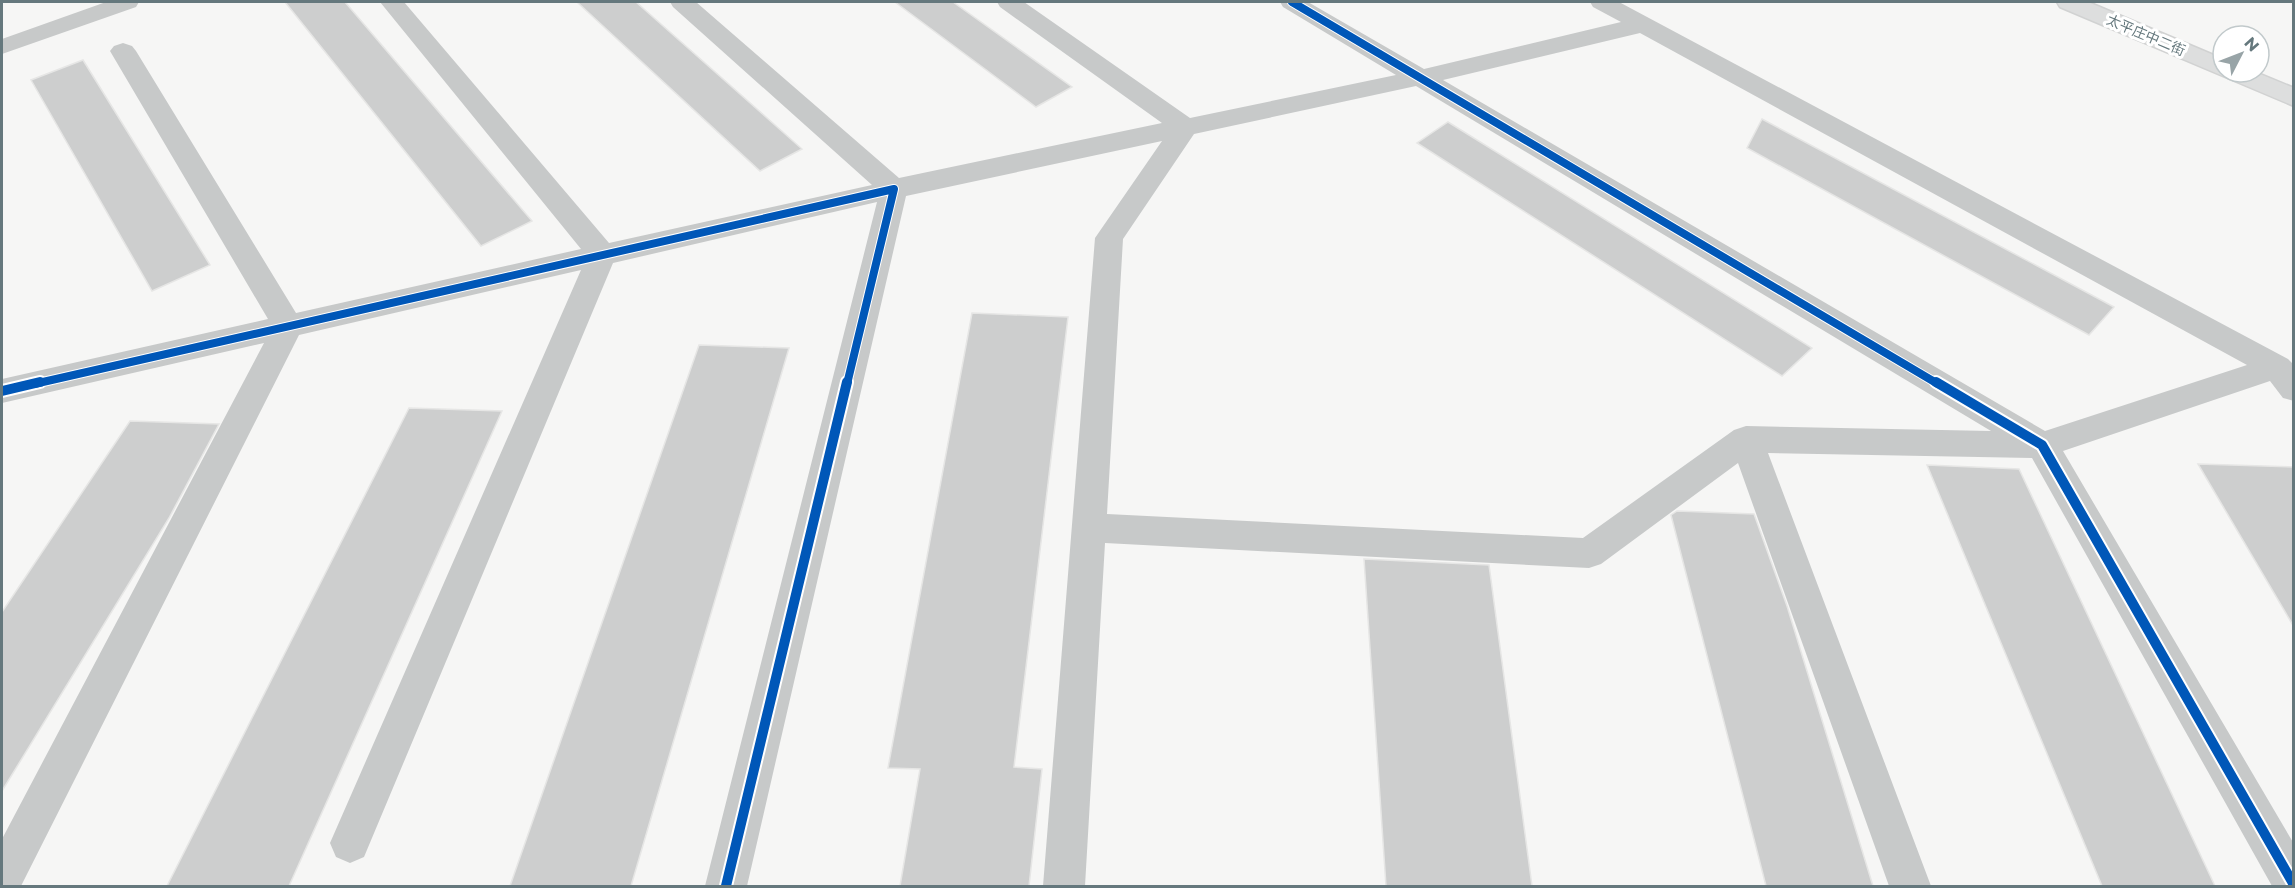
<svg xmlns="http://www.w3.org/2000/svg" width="2295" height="888" viewBox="0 0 2295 888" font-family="Montserrat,'Noto Sans SC',sans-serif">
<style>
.building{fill:#cdcece;stroke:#e6e6e5;stroke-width:1.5}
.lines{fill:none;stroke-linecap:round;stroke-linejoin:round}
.secondary-casing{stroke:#d1d2d2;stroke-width:3}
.street{fill:#c7c9c9;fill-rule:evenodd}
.secondary{fill:#dddede;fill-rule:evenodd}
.cycleway-far1-casing{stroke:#fff;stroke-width:10}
.cycleway-casing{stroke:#fff;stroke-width:14}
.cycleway-far1{stroke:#0057b8;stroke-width:8}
.cycleway{stroke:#0057b8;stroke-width:10}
.labels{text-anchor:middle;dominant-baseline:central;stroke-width:6;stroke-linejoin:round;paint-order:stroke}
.far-street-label{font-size:14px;fill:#65787d;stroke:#fff}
</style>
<rect width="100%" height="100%" fill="#f6f6f5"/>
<path class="building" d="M285 2H345L532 221 481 246Z
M577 2H636L802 149 760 171Z
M895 2H953L1072 87 1036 107Z
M83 60 210 265 152 291 31 80Z
M1762 119 2114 307 2089 335 1747 148Z
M1448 122 1812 348 1782 376 1417 143Z
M972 313 1068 317 1014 767 1042 769 1029 886H900L920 769 888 768Z
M699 345 789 348 631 886H510Z
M409 408 502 411 289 886H167Z
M130 421 219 424 169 518 2 791V612Z
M2198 464 2294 467V627Z
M1927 465 2019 469 2215 886H2102Z
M1677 511 1754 514 1787 606 1873 886H1766L1671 515Z
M1364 559 1489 565 1532 886H1386Z"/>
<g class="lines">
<g class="secondary-casing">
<path id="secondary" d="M2057 2H2088L2223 59V72H2255L2294 88V106L2060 7Z"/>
</g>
<path class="street" d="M106 2H139L136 7 2 54V39Z
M380 2H404L609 243 872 185 673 7 670 2H696L899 178 1162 123 1000 7 997 2H1024L1190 118 1396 75 1283 7 1280 2H1308L1424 69 1621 22 1593 7 1590 2H1619L2288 359 2294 365V401L2283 398 2270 381 2063 451 2294 844V886H2272L2032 458 1768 453 1931 886H1889L1738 463 1601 564 1589 568 1105 543 1085 886H1043L1095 238 1162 141 906 196 747 886H705L877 202 613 263 364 857 350 863 336 857 330 843 581 270 299 335 21 886H2V839L264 343 2 403V379L268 319 110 51 114 46 123 43 132 46 136 51 296 313 581 249ZM1640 33 2247 365 2045 431 1443 80ZM1416 86 1991 431 1746 426 1734 430 1583 538 1107 514 1123 239 1194 134Z"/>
<use href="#secondary" class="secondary"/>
<g class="cycleway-far1-casing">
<path id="cycleway-far1" d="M1292 2 1938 384
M34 384 894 189 847 384"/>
</g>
<g class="cycleway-casing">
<path id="cycleway" d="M1936 382 2042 445 2294 885
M2 391 40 382
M726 886 847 382"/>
</g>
<use href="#cycleway-far1" class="cycleway-far1"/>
<use href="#cycleway" class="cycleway"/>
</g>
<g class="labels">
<g class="far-street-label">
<text transform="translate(2146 35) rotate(23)">太平庄中二街</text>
</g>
</g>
<rect width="2295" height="888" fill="none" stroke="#65787d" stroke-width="6"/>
<g transform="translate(2241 54) rotate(48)"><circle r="28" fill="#ffffff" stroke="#c1c9cb" stroke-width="1.5"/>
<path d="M0-4.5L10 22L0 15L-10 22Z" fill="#98a4a7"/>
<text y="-9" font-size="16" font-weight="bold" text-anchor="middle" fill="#65787d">N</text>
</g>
</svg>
